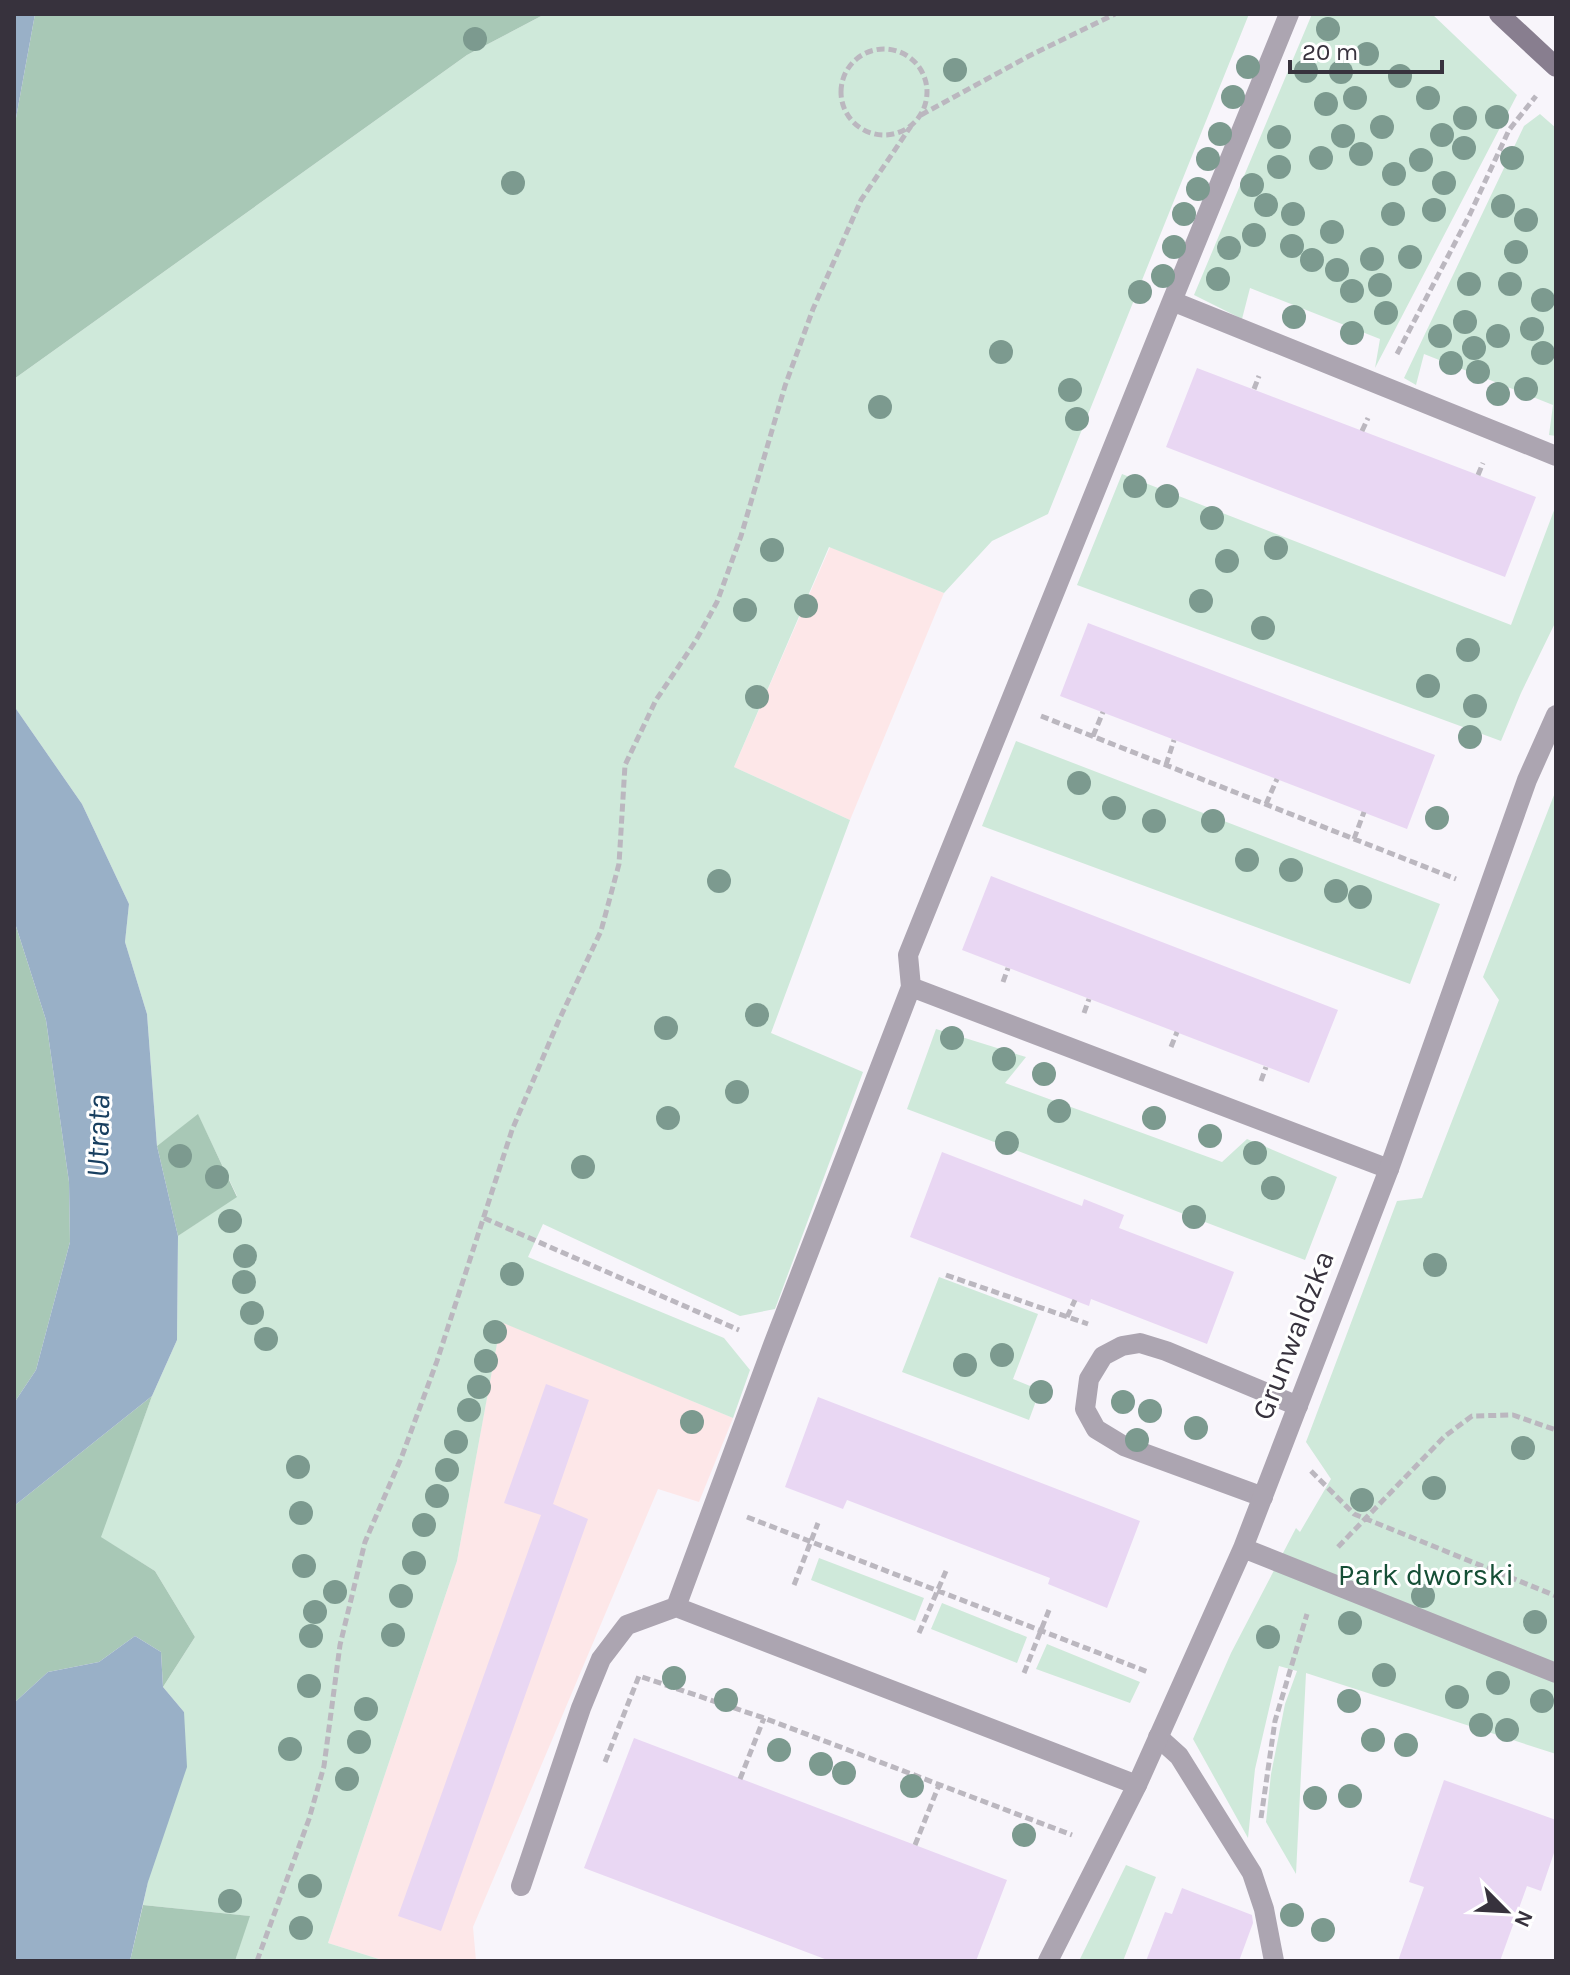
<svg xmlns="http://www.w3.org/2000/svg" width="1570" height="1975" viewBox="0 0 1570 1975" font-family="Karla,sans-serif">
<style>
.industrial{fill:#fde7e8}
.green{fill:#cfe9da}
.forest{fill:#a8c8b6}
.water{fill:#99b0c7}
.building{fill:#e9d7f3}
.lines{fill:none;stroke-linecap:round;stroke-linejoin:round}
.path{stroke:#bbb7bf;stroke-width:5;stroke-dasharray:8 4;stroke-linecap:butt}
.lane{stroke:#aca5b1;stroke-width:20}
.street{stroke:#aca5b1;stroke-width:20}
.secondary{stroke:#887e8f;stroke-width:20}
.tree{fill:#7c9a8f}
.labels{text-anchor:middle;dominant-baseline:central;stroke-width:6;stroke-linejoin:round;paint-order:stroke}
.street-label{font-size:30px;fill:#37323d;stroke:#fff}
.park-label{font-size:30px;fill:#164f36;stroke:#fff}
.water-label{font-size:32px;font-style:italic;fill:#183f60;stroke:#fff}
</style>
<rect width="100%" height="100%" fill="#f8f5fb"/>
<path class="industrial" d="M830 547 944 593 850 820 734 767Z
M501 1321 733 1418 699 1502 658 1489 473 1927 476 1961H385L328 1943 457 1561Z"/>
<path class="green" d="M545 14H1249L1048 514 992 541 944 593 829 547 734 767 850 820 771 1033 863 1072 775 1309 740 1316 543 1224 528 1257 724 1338 750 1370 733 1418 501 1322 457 1561 328 1943 385 1961H235L249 1916 143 1905 184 1712 163 1687 195 1637 155 1571 100 1537 152 1396 177 1340 178 1236 237 1196 198 1115 157 1146 147 1014 125 942 129 904 82 804 14 706V379L467 55Z
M1312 14H1432L1517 95 1375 368 1380 339 1250 288 1242 319 1194 295Z
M1540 114 1556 128V436L1549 435 1553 405 1424 354 1416 385 1404 378 1524 126Z
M1122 474 1511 625 1556 505V621L1521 693 1501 741 1077 585Z
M1016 741 1440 904 1410 984 982 826Z
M1556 790V1754L1306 1673 1296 1874 1266 1822 1271 1774 1285 1704 1297 1671 1279 1666 1255 1769 1248 1838 1193 1739 1231 1653 1296 1528 1300 1532 1331 1479 1306 1442 1397 1201 1422 1198 1499 1000 1483 977Z
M936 1029 1026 1057 1005 1083 1222 1162 1247 1139 1337 1177 1305 1260 907 1109Z
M939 1277 1038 1314 1013 1379 1040 1390 1029 1420 902 1372Z
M819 1558 924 1598 915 1621 811 1580Z
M942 1603 1027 1637 1017 1663 931 1629Z
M1047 1644 1140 1682 1130 1703 1036 1669Z
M1126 1865 1156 1877 1123 1961H1079Z"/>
<path class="forest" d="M35 14H545L467 55 14 379V129Z
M14 920 46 1020 69 1182 70 1242 36 1370 14 1403Z
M198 1114 237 1197 178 1236 157 1146Z
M152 1396 101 1537 155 1571 195 1637 163 1687 161 1652 135 1636 99 1662 48 1672 14 1703V1506Z
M143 1905 250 1916 235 1961H130Z"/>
<path class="water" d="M14 14H35L14 129Z
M14 706 82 804 129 904 125 942 147 1014 157 1146 178 1236 177 1340 152 1396 14 1506V1403L36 1370 70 1242 69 1182 46 1020 14 920Z
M135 1636 161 1652 163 1687 184 1712 187 1767 148 1882 130 1961H14V1703L48 1672 99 1662Z"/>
<path class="building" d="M1197 368 1536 497 1505 577 1166 447Z
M1088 623 1435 755 1407 829 1060 696Z
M991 876 1338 1010 1309 1083 962 950Z
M942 1152 1082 1206 1084 1199 1124 1215 1119 1228 1234 1272 1207 1344 1091 1299 1089 1306 910 1237Z
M546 1384 589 1400 553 1504 588 1519 441 1931 398 1916 541 1515 504 1503Z
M818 1397 1140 1521 1107 1608 1048 1584 1050 1578 847 1500 843 1509 785 1487Z
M634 1738 1007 1880 976 1961H830L584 1868Z
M1444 1780 1556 1820V1847L1541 1891 1527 1886 1500 1961H1398L1424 1887 1409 1882Z
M1182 1888 1252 1915 1253 1923 1239 1961H1146L1165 1912 1172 1914Z"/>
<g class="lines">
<path class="path" d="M841 92a43 43 0 1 1 86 0a43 43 0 1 1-86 0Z
M921 115 1029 56 1115 14
M1397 354 1470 214 1509 130 1536 96
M1254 389 1259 376
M1362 431 1368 418
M1478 475 1483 463
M1041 716 1456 879
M1093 736 1103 712
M1166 765 1174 740
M1266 804 1277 779
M1354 839 1364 812
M1003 982 1008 968
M1084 1013 1089 999
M1171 1047 1177 1032
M1261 1081 1266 1067
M484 1218 739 1330
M946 1275 1088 1324
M1067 1317 1075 1300
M1311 1471 1354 1514 1556 1596
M747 1517 1148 1672
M1338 1547 1445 1436 1472 1416 1513 1415 1556 1430
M794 1585 818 1523
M919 1633 946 1571
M1024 1673 1049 1610
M605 1762 639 1676 764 1718 1072 1835
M740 1779 764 1718
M1261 1818 1275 1721 1307 1614
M915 1845 939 1785
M257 1961 309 1819 324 1766 340 1645 365 1542 402 1456 437 1361 512 1130 559 1020 601 931 619 864 625 765 656 700 695 642 717 602 741 536 785 386 813 309 861 200 911 126"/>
<path class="lane" d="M1172 301 1289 14
M911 987 1389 1169
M1263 1497 1124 1446 1096 1429 1085 1409 1089 1379 1103 1356 1122 1346 1140 1343 1166 1351 1298 1406
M676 1607 773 1345 911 987 908 955 1172 301 1556 456
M1158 1737 1179 1756 1252 1873 1264 1909 1274 1961
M521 1886 581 1708 601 1659 627 1625 676 1607 1137 1785"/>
<path class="street" d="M1243 1548 1556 1673
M1048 1961 1137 1785 1243 1548 1389 1169 1527 780 1556 715"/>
<path class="secondary" d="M1499 14 1556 67"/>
</g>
<g class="tree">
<circle cx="1328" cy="29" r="12"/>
<circle cx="475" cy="39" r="12"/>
<circle cx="1367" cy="54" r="12"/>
<circle cx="1248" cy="67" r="12"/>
<circle cx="955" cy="70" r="12"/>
<circle cx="1306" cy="71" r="12"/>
<circle cx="1341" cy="72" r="12"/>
<circle cx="1400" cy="76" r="12"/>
<circle cx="1233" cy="97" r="12"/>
<circle cx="1355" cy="98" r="12"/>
<circle cx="1428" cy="98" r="12"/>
<circle cx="1326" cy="104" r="12"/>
<circle cx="1497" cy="117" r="12"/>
<circle cx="1465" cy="118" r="12"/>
<circle cx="1382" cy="127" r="12"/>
<circle cx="1220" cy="134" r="12"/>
<circle cx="1442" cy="135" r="12"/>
<circle cx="1343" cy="136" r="12"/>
<circle cx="1279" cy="137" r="12"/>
<circle cx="1464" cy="148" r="12"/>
<circle cx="1361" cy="154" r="12"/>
<circle cx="1321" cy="158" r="12"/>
<circle cx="1512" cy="158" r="12"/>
<circle cx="1208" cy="159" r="12"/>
<circle cx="1421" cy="160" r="12"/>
<circle cx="1279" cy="167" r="12"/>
<circle cx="1394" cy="174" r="12"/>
<circle cx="513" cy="183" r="12"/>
<circle cx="1444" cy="183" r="12"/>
<circle cx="1252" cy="185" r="12"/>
<circle cx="1198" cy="189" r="12"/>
<circle cx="1266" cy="205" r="12"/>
<circle cx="1503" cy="206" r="12"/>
<circle cx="1434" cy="210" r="12"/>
<circle cx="1184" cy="214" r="12"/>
<circle cx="1293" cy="214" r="12"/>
<circle cx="1393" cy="214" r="12"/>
<circle cx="1526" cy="220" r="12"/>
<circle cx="1332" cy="232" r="12"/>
<circle cx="1254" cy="235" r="12"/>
<circle cx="1292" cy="246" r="12"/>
<circle cx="1174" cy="247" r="12"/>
<circle cx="1229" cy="248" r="12"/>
<circle cx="1516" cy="252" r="12"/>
<circle cx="1410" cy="257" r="12"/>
<circle cx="1372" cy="259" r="12"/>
<circle cx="1312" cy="260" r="12"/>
<circle cx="1337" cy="270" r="12"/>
<circle cx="1163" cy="276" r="12"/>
<circle cx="1218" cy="279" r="12"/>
<circle cx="1469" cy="284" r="12"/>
<circle cx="1510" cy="284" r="12"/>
<circle cx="1380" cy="285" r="12"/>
<circle cx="1352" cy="291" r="12"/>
<circle cx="1140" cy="292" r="12"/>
<circle cx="1543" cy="300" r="12"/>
<circle cx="1386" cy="313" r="12"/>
<circle cx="1294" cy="317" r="12"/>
<circle cx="1465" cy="322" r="12"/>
<circle cx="1532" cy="329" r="12"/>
<circle cx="1352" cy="333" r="12"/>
<circle cx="1440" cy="336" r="12"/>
<circle cx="1498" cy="336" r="12"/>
<circle cx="1474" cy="348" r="12"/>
<circle cx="1001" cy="352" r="12"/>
<circle cx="1543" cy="353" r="12"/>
<circle cx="1451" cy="363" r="12"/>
<circle cx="1478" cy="372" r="12"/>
<circle cx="1526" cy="389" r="12"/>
<circle cx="1070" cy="390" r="12"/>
<circle cx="1498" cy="394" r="12"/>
<circle cx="880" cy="407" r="12"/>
<circle cx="1077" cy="419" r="12"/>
<circle cx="1135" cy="486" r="12"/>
<circle cx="1167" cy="496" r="12"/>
<circle cx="1212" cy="518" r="12"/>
<circle cx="1276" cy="548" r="12"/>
<circle cx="772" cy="550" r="12"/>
<circle cx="1227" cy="561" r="12"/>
<circle cx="1201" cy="601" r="12"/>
<circle cx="806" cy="606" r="12"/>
<circle cx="745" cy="610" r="12"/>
<circle cx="1263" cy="628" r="12"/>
<circle cx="1468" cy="650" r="12"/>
<circle cx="1428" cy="686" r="12"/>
<circle cx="757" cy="697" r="12"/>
<circle cx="1475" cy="706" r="12"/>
<circle cx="1470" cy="737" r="12"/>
<circle cx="1079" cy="783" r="12"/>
<circle cx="1114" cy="808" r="12"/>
<circle cx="1437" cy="818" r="12"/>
<circle cx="1154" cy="821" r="12"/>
<circle cx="1213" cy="821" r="12"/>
<circle cx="1247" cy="860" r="12"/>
<circle cx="1291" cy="870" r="12"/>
<circle cx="719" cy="881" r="12"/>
<circle cx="1336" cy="891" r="12"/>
<circle cx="1360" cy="897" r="12"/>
<circle cx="757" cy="1015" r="12"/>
<circle cx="666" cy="1028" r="12"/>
<circle cx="952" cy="1038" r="12"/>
<circle cx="1004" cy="1059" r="12"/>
<circle cx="1044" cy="1074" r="12"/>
<circle cx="737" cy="1092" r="12"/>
<circle cx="1059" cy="1111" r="12"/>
<circle cx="668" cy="1118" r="12"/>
<circle cx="1154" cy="1118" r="12"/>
<circle cx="1210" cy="1136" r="12"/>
<circle cx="1007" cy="1143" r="12"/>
<circle cx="1255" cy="1153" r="12"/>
<circle cx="180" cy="1156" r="12"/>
<circle cx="583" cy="1167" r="12"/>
<circle cx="217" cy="1177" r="12"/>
<circle cx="1273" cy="1188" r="12"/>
<circle cx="1194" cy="1217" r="12"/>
<circle cx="230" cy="1221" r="12"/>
<circle cx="245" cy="1256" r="12"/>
<circle cx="1435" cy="1265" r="12"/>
<circle cx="512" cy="1274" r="12"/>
<circle cx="244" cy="1282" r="12"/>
<circle cx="252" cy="1313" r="12"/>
<circle cx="495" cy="1332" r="12"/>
<circle cx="266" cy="1339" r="12"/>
<circle cx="1002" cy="1355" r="12"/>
<circle cx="486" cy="1361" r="12"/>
<circle cx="965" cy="1365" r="12"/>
<circle cx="479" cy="1387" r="12"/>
<circle cx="1041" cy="1392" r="12"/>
<circle cx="1123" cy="1402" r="12"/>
<circle cx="469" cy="1410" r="12"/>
<circle cx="1150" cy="1411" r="12"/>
<circle cx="692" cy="1422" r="12"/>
<circle cx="1196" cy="1428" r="12"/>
<circle cx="1137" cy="1440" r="12"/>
<circle cx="456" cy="1442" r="12"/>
<circle cx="1523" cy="1448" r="12"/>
<circle cx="298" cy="1467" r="12"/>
<circle cx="447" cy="1470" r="12"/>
<circle cx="1434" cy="1488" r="12"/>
<circle cx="437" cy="1496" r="12"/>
<circle cx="1362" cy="1500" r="12"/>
<circle cx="301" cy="1513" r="12"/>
<circle cx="424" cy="1525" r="12"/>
<circle cx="414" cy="1563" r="12"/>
<circle cx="304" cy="1566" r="12"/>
<circle cx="335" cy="1592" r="12"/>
<circle cx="401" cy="1596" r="12"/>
<circle cx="1423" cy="1596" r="12"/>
<circle cx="315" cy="1612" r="12"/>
<circle cx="1535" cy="1622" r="12"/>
<circle cx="1350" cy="1623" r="12"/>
<circle cx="393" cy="1635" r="12"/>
<circle cx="311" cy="1636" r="12"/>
<circle cx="1268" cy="1637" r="12"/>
<circle cx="1384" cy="1675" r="12"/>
<circle cx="674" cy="1678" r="12"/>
<circle cx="1498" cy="1683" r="12"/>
<circle cx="309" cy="1686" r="12"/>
<circle cx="1457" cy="1697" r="12"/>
<circle cx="726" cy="1700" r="12"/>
<circle cx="1349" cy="1701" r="12"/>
<circle cx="1542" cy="1701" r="12"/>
<circle cx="366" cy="1709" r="12"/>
<circle cx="1481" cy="1725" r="12"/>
<circle cx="1507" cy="1730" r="12"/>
<circle cx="1373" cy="1740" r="12"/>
<circle cx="359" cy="1742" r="12"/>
<circle cx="1406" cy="1745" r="12"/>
<circle cx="290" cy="1749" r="12"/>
<circle cx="779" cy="1750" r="12"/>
<circle cx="821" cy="1764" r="12"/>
<circle cx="844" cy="1773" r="12"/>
<circle cx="347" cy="1779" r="12"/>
<circle cx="912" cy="1786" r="12"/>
<circle cx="1350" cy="1796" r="12"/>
<circle cx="1315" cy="1798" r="12"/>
<circle cx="1024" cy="1835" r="12"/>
<circle cx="310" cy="1886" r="12"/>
<circle cx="230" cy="1901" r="12"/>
<circle cx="1292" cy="1915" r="12"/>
<circle cx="301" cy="1928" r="12"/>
<circle cx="1323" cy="1930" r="12"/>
</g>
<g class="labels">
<g class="street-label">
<text transform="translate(1293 1335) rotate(-69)">Grunwaldzka</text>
</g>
<g class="park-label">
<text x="1426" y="1575">Park dworski</text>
</g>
<g class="water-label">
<text transform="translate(98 1136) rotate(-89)">Utrata</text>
</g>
</g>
<rect width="1570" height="1975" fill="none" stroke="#37323d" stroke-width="32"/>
<g transform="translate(1506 1911) rotate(114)" stroke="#ffffff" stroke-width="6" paint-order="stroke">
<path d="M0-6L14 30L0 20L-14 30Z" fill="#37323d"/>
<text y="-12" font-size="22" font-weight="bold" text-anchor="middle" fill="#37323d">N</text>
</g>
<path d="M1290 60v12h152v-12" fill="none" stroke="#37323d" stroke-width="4"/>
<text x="1302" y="60" font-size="24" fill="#37323d" stroke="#ffffff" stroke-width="6" paint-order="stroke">20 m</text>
</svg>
